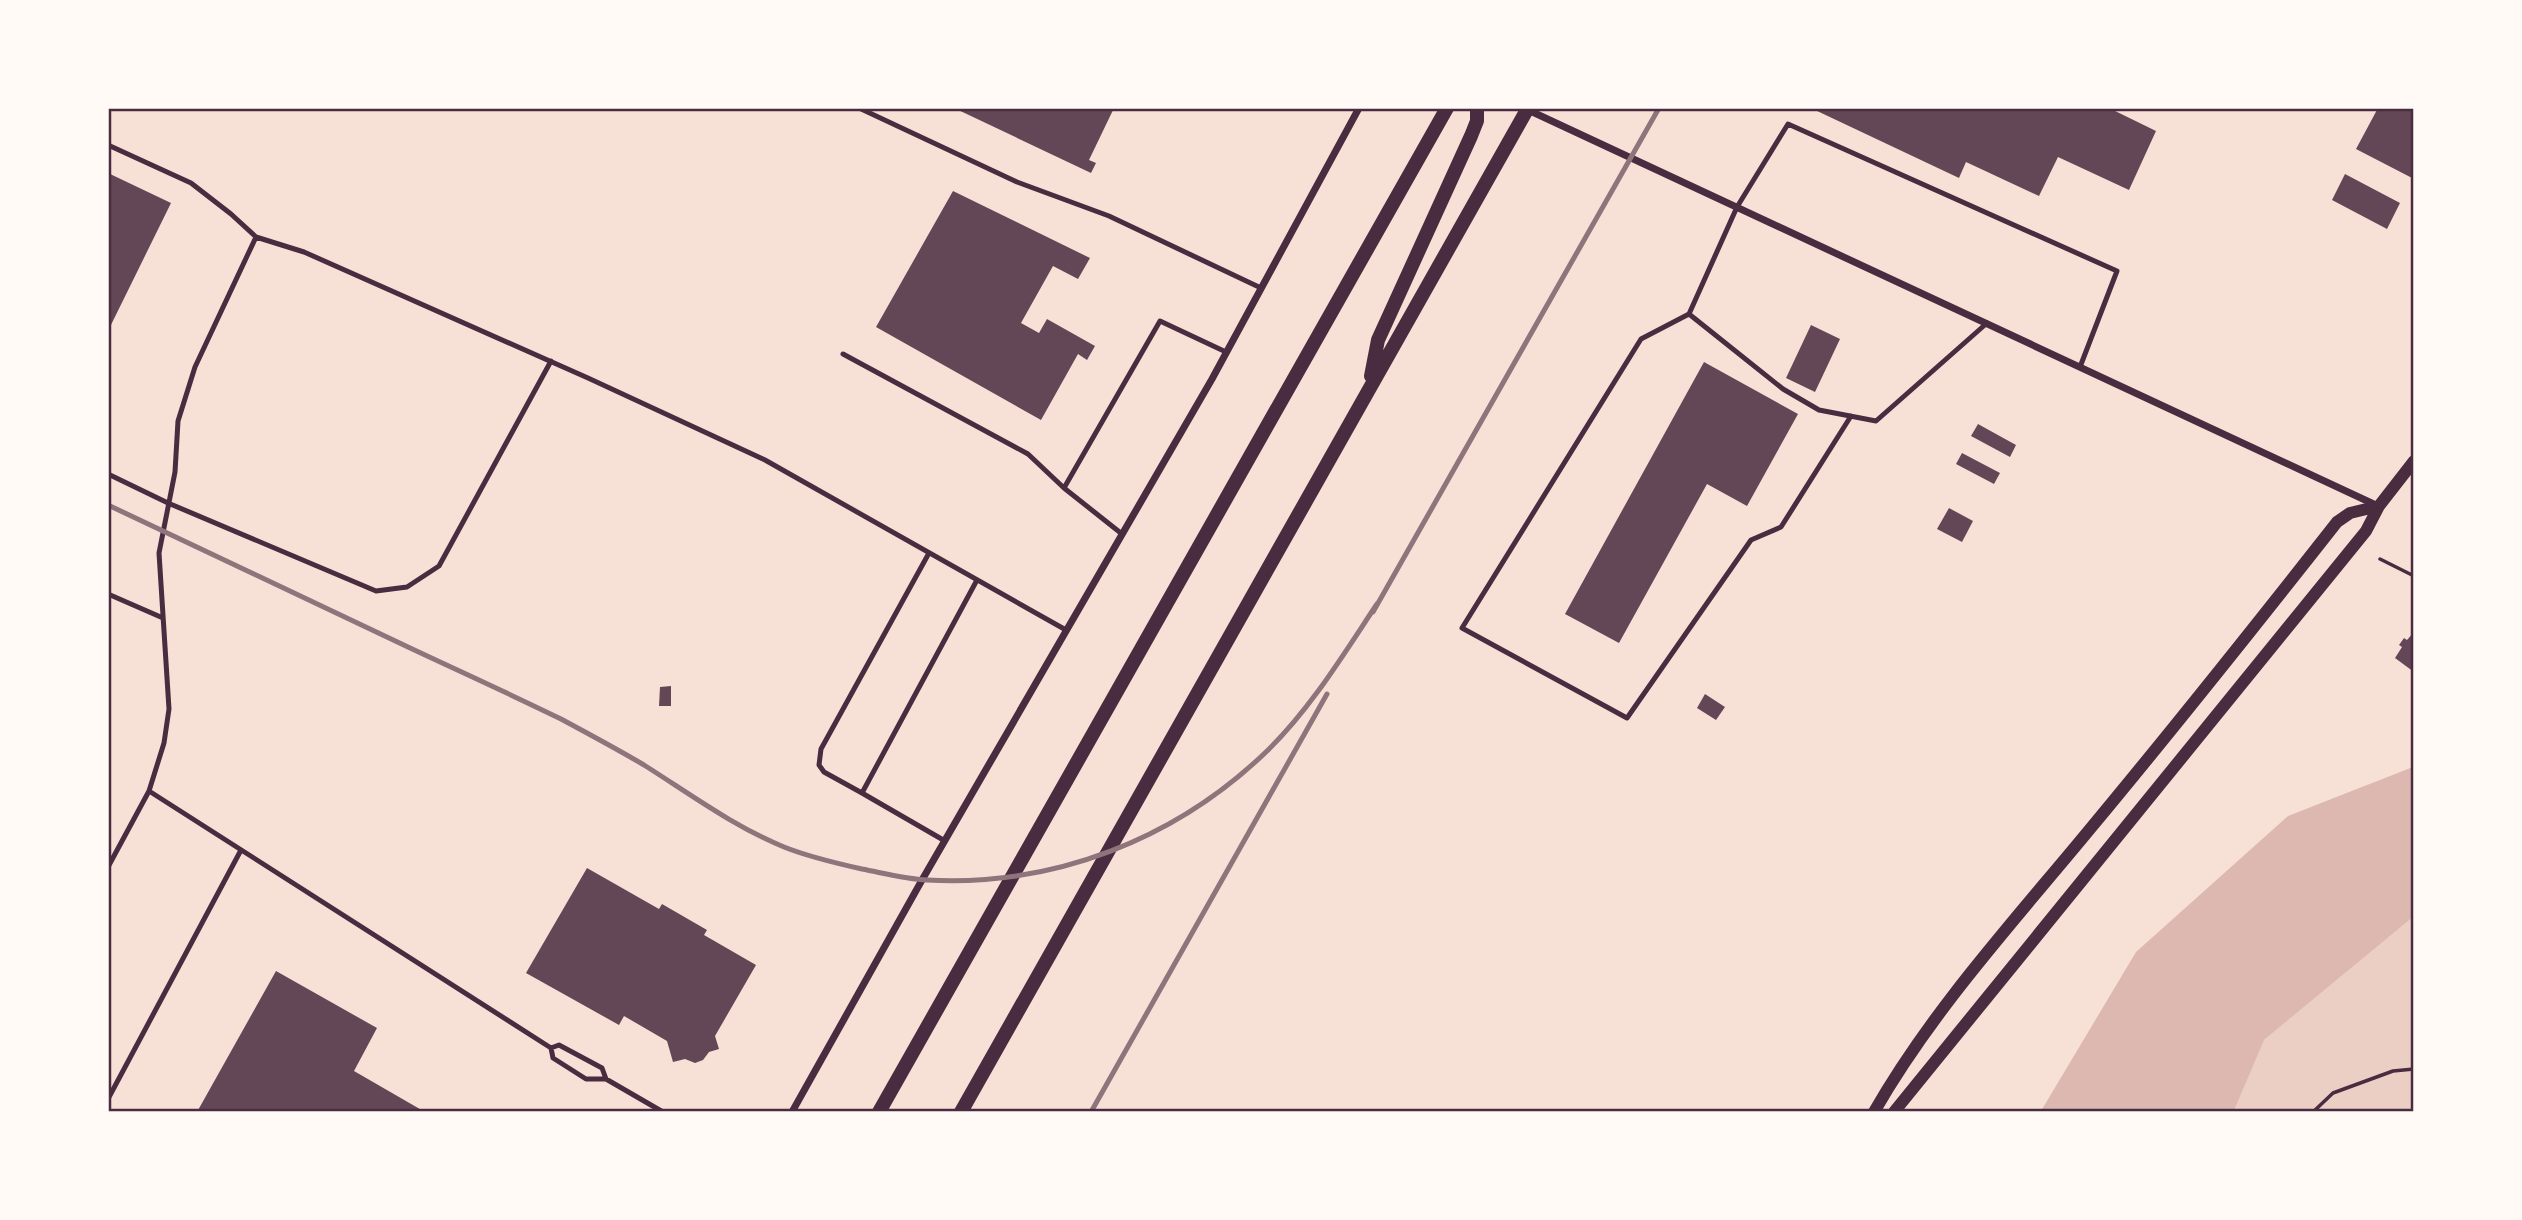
<svg xmlns="http://www.w3.org/2000/svg" width="2522" height="1220" viewBox="0 0 2522 1220" font-family="Mulish,sans-serif">
<style>
.green{fill:#ebcfc5}
.water{fill:#dcb8b0}
.building{fill:#644757}
.lines{fill:none;stroke-linecap:round;stroke-linejoin:round}
.path{stroke:#4a2c40;stroke-width:3.5}
.service{stroke:#4a2c40;stroke-width:5}
.minor{stroke:#4a2c40;stroke-width:7}
.tertiary{stroke:#4a2c40;stroke-width:12}
.secondary{stroke:#4a2c40;stroke-width:14}
.rail{stroke:#8f747c;stroke-width:5}
.neatline{fill:none;stroke:#4a2c40;stroke-width:2.5}
</style>
<rect width="100%" height="100%" fill="#f7e1d7"/>
<path class="green" d="M2413 917V1111L2234 1112 2263 1041Z"/>
<path class="water" d="M2413 767V917L2264 1040 2234 1111H2041L2136 952 2288 816Z"/>
<path class="building" d="M954 108H1114L1089 160 1096 163 1091 173Z
M1816 108H2109L2156 131 2129 190 2058 157 2039 196 1966 162 1959 178 1815 110Z
M2378 108H2414V179L2356 149Z
M108 173 171 203 108 331Z
M2345 174 2400 203 2387 229 2332 200Z
M953 191 1090 258 1078 279 1053 266 1021 323 1039 333 1047 319 1095 346 1087 360 1078 354 1041 420 876 327Z
M1811 325 1840 339 1815 392 1786 378Z
M1704 362 1798 414 1747 506 1707 484 1619 643 1565 614Z
M1978 424 2016 445 2010 457 1971 436Z
M1962 453 2000 473 1994 484 1956 464Z
M1949 508 1973 521 1962 542 1937 529Z
M2414 632V672L2395 658 2402 647 2399 645 2404 638 2407 640Z
M671 686V706H659L660 687Z
M1705 694 1725 707 1716 720 1697 708Z
M587 868 659 909 662 904 707 930 704 935 756 965 715 1036 719 1049 709 1052 703 1060 695 1063 685 1059 673 1062 667 1041 624 1016 619 1025 526 973Z
M276 971 377 1028 354 1071 425 1112H197Z"/>
<g class="lines">
<path class="path" d="M2380 559 2414 576
M2313 1112 2333 1093 2393 1071 2414 1069"/>
<path class="service" d="M859 108 1017 182 1109 216 1261 288
M108 145 191 183 231 214 256 237
M1689 314 1641 339 1462 628 1627 718 1751 540 1781 527 1851 416
M1987 323 1876 421 1819 410 1783 389 1689 314 1737 207 1788 124 2117 271 2080 367
M843 354 1028 454 1064 488 1122 534
M108 474 168 503 376 591 407 587 439 566 551 361
M1064 488 1160 321 1226 352
M108 594 163 618
M862 793 824 772 819 765 821 749 929 553
M945 841 862 793 977 580
M108 867 149 791
M551 1048 149 791 164 743 169 709 159 553 175 472 178 421 195 367 256 237 304 252 588 378 765 460 1066 630
M606 1079 602 1068 559 1045 551 1048 553 1058 586 1079H606L663 1112
M108 1099 241 850"/>
<path class="minor" d="M1526 109 2378 506
M792 1112 922 880 1212 379 1359 108"/>
<path class="tertiary" d="M1874 1112C1933 1009 2015 920 2090 829 2174 728 2256 625 2337 522L2350 513 2379 506
M1894 1112 2366 531 2379 506 2414 461"/>
<path class="secondary" d="M1371 376 1378 340 1471 136 1477 121V108
M879 1112 1447 108
M961 1112 1528 108"/>
<path class="rail" d="M108 505C208 553 308 600 408 647 459 671 510 694 561 719 589 734 617 749 644 765 690 794 733 826 784 847 809 857 835 863 862 869 883 873 905 879 927 880 1054 887 1176 839 1267 751 1311 708 1343 655 1377 604
M1373 612 1659 108
M1091 1112 1327 694"/>
</g>
<rect width="2522" height="1220" fill="none" stroke="#fffaf5" stroke-width="220"/>
<rect x="110" y="110" width="2302" height="1000" class="neatline"/>
</svg>
